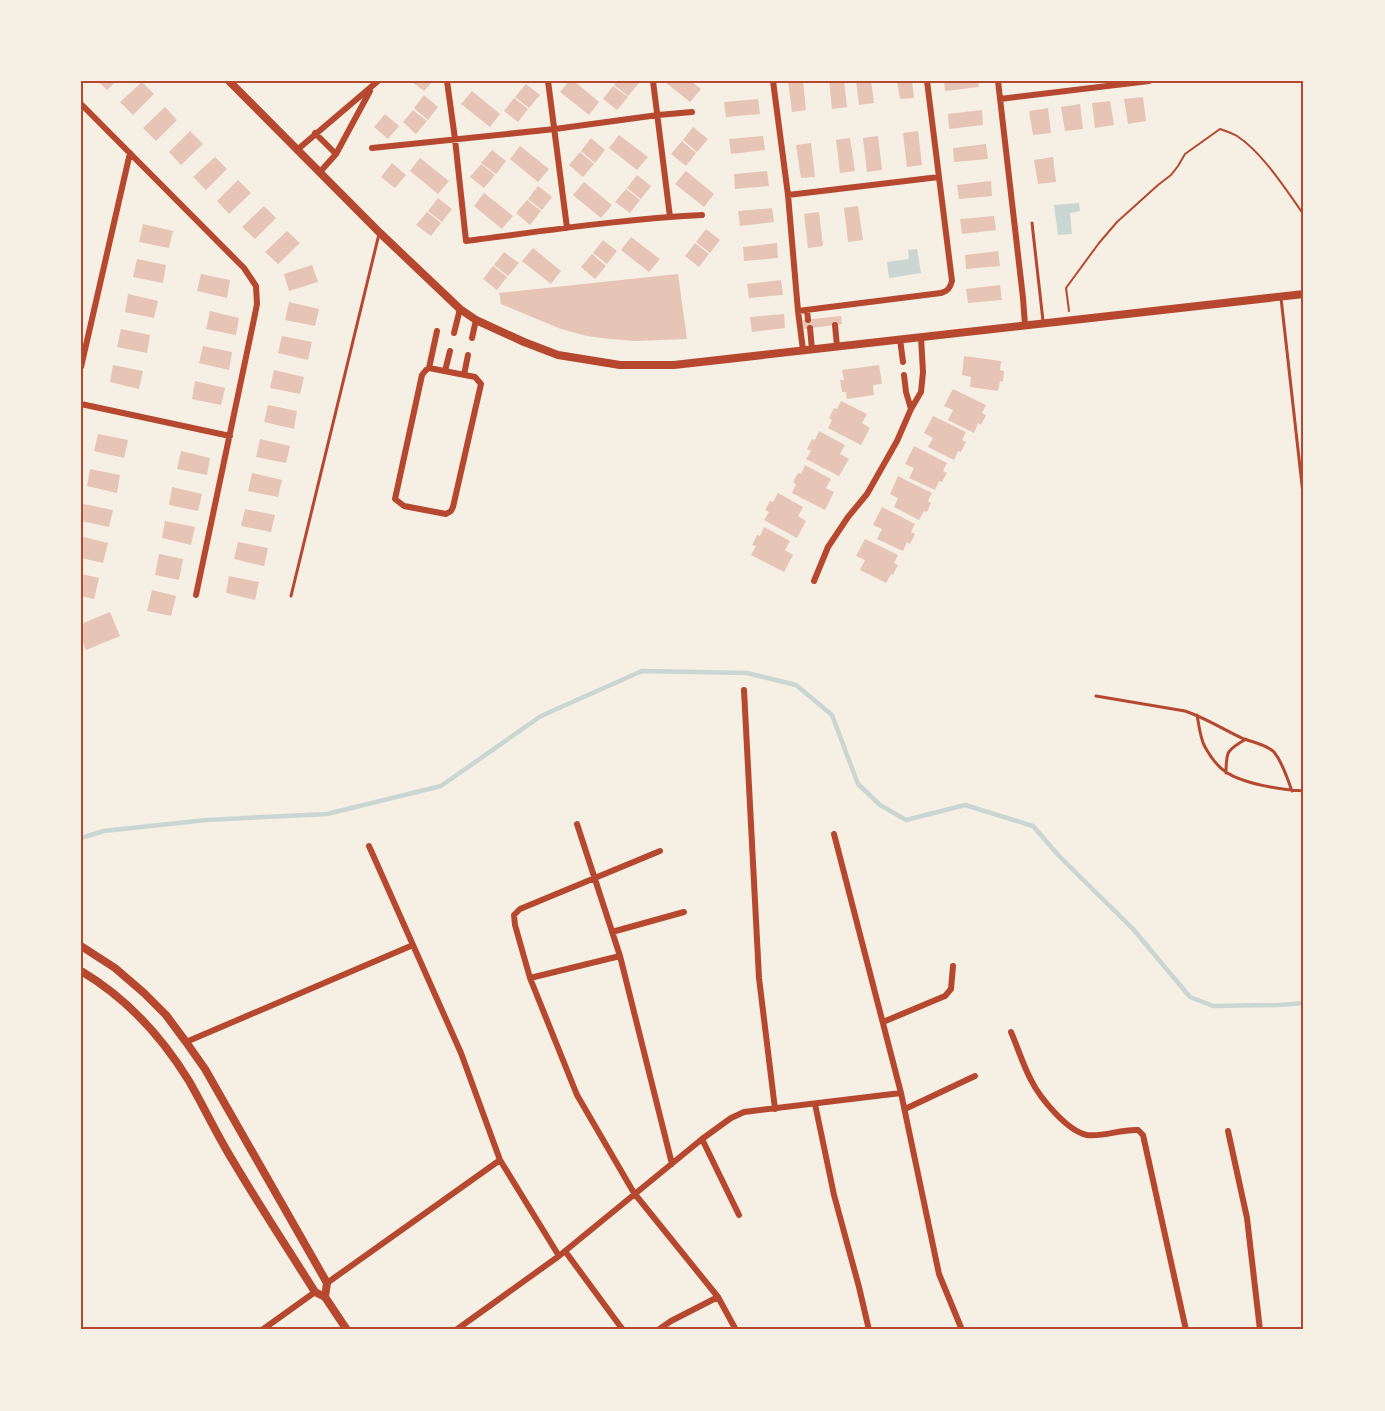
<svg xmlns="http://www.w3.org/2000/svg" width="1385" height="1411" viewBox="0 0 1385 1411" font-family="Barlow,sans-serif">
<style>
.water{fill:#c9d6d2}
.lines{fill:none;stroke-linecap:round;stroke-linejoin:round}
.stream{stroke:#c9d6d2;stroke-width:4.5}
.building{fill:#e6c5b7}
.path{stroke:#b5482f;stroke-width:2}
.service{stroke:#b5482f;stroke-width:3}
.minor{stroke:#b5482f;stroke-width:6}
.tertiary{stroke:#b5482f;stroke-width:8}
.secondary{stroke:#b5482f;stroke-width:8}
.neatline{fill:none;stroke:#b5482f;stroke-width:2}
</style>
<rect width="100%" height="100%" fill="#f6efe4"/>
<path class="water" d="M1079 203 1080 211 1070 213 1072 234 1058 235 1054 205Z
M917 249 921 273 889 278 887 262 909 259 908 250Z"/>
<g class="lines">
<path class="stream" d="M81 838 104 831 206 820 327 814 441 786 541 716 642 671 747 673 796 685 832 715 858 784 880 805 906 820 965 805 1033 826 1059 856 1133 929 1190 997 1213 1006 1279 1005 1304 1003"/>
</g>
<path class="building" d="M98 81H116L107 90Z
M411 81H433L424 91Z
M569 81H574L599 102 589 115 560 92Z
M617 81H636L639 83 628 96 614 85Z
M664 81H691L701 89 690 102Z
M788 81H803L806 110 792 112Z
M829 81H844L847 107 832 109Z
M856 81H871L874 103 859 105Z
M897 81H912L914 98 900 99Z
M944 81H978L979 87 945 91Z
M142 82 154 94 133 115 120 102Z
M526 84 540 95 529 108 515 97Z
M613 86 628 97 617 110 603 99Z
M472 91 500 114 490 127 461 104Z
M424 95 438 107 428 120 414 108Z
M1143 97 1146 121 1128 124 1124 99Z
M514 98 528 109 518 122 504 111Z
M758 99 760 114 726 117 724 102Z
M1110 101 1114 125 1095 128 1092 103Z
M1080 104 1083 129 1065 131 1061 107Z
M165 107 177 120 156 141 143 128Z
M1048 108 1051 133 1033 135 1029 111Z
M413 110 427 121 416 134 403 122Z
M982 110 983 125 949 129 948 114Z
M385 114 399 126 388 139 374 127Z
M693 127 708 139 697 152 683 140Z
M190 131 203 144 181 165 169 152Z
M918 131 922 165 907 167 903 133Z
M619 135 648 157 637 170 609 148Z
M763 136 765 150 731 154 729 139Z
M878 136 882 170 867 172 863 138Z
M591 138 605 150 595 163 581 151Z
M850 138 855 171 840 173 836 140Z
M682 141 696 153 686 166 671 154Z
M811 143 815 177 801 178 796 145Z
M986 144 988 159 954 162 953 148Z
M520 146 549 169 538 182 510 159Z
M492 150 506 161 496 174 481 163Z
M580 152 594 164 583 177 569 165Z
M215 157 227 169 206 190 193 177Z
M1053 157 1056 182 1038 184 1034 160Z
M420 158 449 181 438 194 410 171Z
M392 163 406 175 395 188 381 177Z
M481 164 495 175 484 188 470 177Z
M686 171 714 194 704 207 675 184Z
M767 171 769 186 735 189 734 174Z
M637 175 651 186 641 199 627 188Z
M238 180 251 193 229 214 217 201Z
M991 181 992 196 959 199 957 185Z
M584 182 612 205 601 218 573 195Z
M538 186 552 197 542 210 528 199Z
M626 189 640 200 630 213 615 202Z
M484 193 513 216 502 229 474 206Z
M438 198 452 209 442 222 428 211Z
M527 200 541 211 530 225 516 213Z
M264 206 276 218 255 239 242 227Z
M858 206 863 240 848 242 844 208Z
M772 208 774 222 740 226 738 211Z
M427 212 441 223 431 236 416 225Z
M819 212 823 246 808 248 804 214Z
M994 216 996 230 962 234 960 219Z
M143 224 173 231 169 248 139 242Z
M706 229 720 240 710 253 696 242Z
M287 231 300 243 278 264 265 252Z
M631 237 660 259 649 272 621 250Z
M603 240 617 251 607 264 593 253Z
M695 243 709 254 699 267 685 256Z
M777 243 778 258 744 261 743 247Z
M533 248 561 271 551 284 522 261Z
M998 251 1000 266 966 269 965 255Z
M504 252 519 263 508 276 494 265Z
M592 254 606 266 595 279 581 267Z
M137 259 166 265 163 283 133 277Z
M312 265 318 282 289 291 284 274Z
M493 266 507 277 497 290 483 279Z
M201 274 230 280 227 298 197 291Z
M678 274 687 339 636 341 610 339 587 336 561 329 501 304 499 293Z
M781 280 783 295 749 298 747 284Z
M1000 285 1002 300 968 303 966 289Z
M128 294 158 301 154 318 125 312Z
M289 302 319 309 315 326 285 320Z
M210 311 239 318 236 335 206 329Z
M784 314 785 328 752 332 750 317Z
M841 316 842 324 804 329 803 320Z
M121 329 150 335 147 353 117 347Z
M282 336 312 342 308 360 278 353Z
M203 346 232 352 229 370 199 363Z
M964 356 1001 361 1000 370 1004 371 1003 382 1000 381 998 391 970 387 971 377 962 375Z
M113 365 143 371 139 389 110 382Z
M879 365 882 384 873 385 874 395 847 399 846 392H842L840 380H844L842 370Z
M274 370 304 377 300 394 270 388Z
M195 381 225 388 221 405 192 399Z
M953 389 986 405 982 413 986 415 981 425 978 423 974 433 948 420 953 410 944 406Z
M841 401 867 414 862 423 870 428 861 445 828 428 832 420 829 418 834 408 837 409Z
M268 405 297 411 294 429 264 422Z
M933 416 966 432 962 440 966 442 961 452 958 451 954 460 928 447 933 438 924 433Z
M819 431 845 445 840 454 849 459 839 476 806 459 811 451 807 449 812 439 815 440Z
M98 434 128 440 124 458 94 451Z
M260 439 290 446 286 463 256 457Z
M914 446 947 463 943 471 947 473 942 482 939 481 935 490 909 478 914 468 905 464Z
M181 451 210 458 207 475 177 469Z
M805 465 831 479 826 488 834 492 825 510 792 493 796 484 793 482 798 473 801 474Z
M90 469 120 475 117 493 87 486Z
M252 473 282 480 278 497 248 491Z
M898 476 932 493 928 501 931 503 927 512 924 511 919 520 894 507 898 498 890 494Z
M172 487 202 494 198 511 169 505Z
M778 493 803 507 798 516 806 521 797 538 764 520 769 512 765 510 770 501 773 502Z
M83 504 113 510 109 527 81 521Z
M882 507 915 524 911 532 915 534 910 544 907 542 903 551 877 539 882 529 873 525Z
M245 509 275 515 271 532 241 526Z
M165 521 195 527 191 545 162 538Z
M764 527 790 541 785 550 793 555 784 572 751 555 756 546 752 545 757 535 760 536Z
M83 537 108 543 103 563 81 558V548Z
M865 539 898 555 894 563 898 565 893 575 891 574 886 583 860 570 865 560 856 556Z
M238 542 268 548 264 566 234 559Z
M159 554 183 559 179 580 155 575Z
M81 574 99 578 94 599 81 596Z
M229 576 259 582 255 600 226 593Z
M152 590 176 596 171 616 147 611Z
M110 612 120 636 86 650 81 638V624Z"/>
<g class="lines">
<path class="path" d="M1069 311 1066 288 1099 243 1117 222 1158 185 1171 175 1178 166 1185 154 1220 129C1225 131 1232 133 1237 136 1262 152 1287 191 1304 215"/>
<path class="service" d="M1032 223 1043 321
M1281 298 1304 503
M291 596 379 234
M1096 696 1185 711C1206 718 1224 730 1244 739 1254 742 1267 745 1274 752 1283 763 1287 778 1292 791
M1197 715C1199 725 1200 738 1205 747 1210 756 1218 767 1226 772 1243 784 1283 790 1304 791
M1226 773C1226 751 1227 750 1246 739"/>
<path class="minor" d="M447 81 455 139 466 241C544 231 623 219 702 215
M548 81 567 228
M653 81 670 217
M773 81 788 195 798 311 803 350
M998 81 1023 298 1025 325
M1000 99 1149 81
M81 104 244 268 256 286 257 304 254 319 196 595
M315 133 336 154
M372 148 555 129 658 115 692 112
M297 150 378 81
M320 172 336 154 370 91
M788 195 939 177
M807 310 808 320
M798 311 941 293C948 291 950 288 952 281L927 81
M835 325 837 346
M810 328 812 349
M454 333 460 309
M472 338 476 320
M900 339 903 362
M81 367 130 153
M429 368 475 377 481 384 453 507 451 511 446 514 404 506 395 499 422 375 426 370Z
M429 368 437 331
M445 371 450 351
M464 375 468 355
M904 375 906 392 911 409
M81 404 230 436
M814 581 828 547 848 517 867 494 897 441 911 409 921 392 923 372 921 337
M744 690 759 978 775 1109
M577 824 620 956 672 1164
M834 834 901 1093 939 1274 962 1330
M369 846 461 1053 500 1160 559 1256
M660 851 520 909 514 915 515 925 530 978 577 1095 634 1193 718 1297 736 1330
M612 932 684 912
M530 978 620 956
M883 1022 945 996 951 989 953 966
M1011 1032C1018 1048 1023 1065 1031 1080 1040 1098 1067 1131 1087 1135 1104 1137 1121 1129 1138 1130L1143 1135 1186 1330
M186 1042 413 945
M815 1104 834 1195 859 1287 869 1330
M905 1109 975 1076
M1228 1131 1247 1218 1260 1330
M702 1139 739 1215
M565 1251 623 1330
M327 1283 500 1160
M262 1330 315 1292
M456 1330 559 1256 702 1139 731 1118 744 1112 901 1093
M658 1330 671 1321 718 1297"/>
<path class="tertiary" d="M229 81 380 233 460 309 476 320 524 342 558 355 620 365H674L1304 294
M325 1297 347 1330"/>
<path class="secondary" d="M81 946 115 968 144 993 166 1015 186 1042 205 1069 327 1283 325 1297 315 1292C288 1249 259 1205 233 1161 217 1135 204 1107 189 1081 162 1037 125 997 81 971"/>
</g>
<rect width="1385" height="1411" fill="none" stroke="#f6efe4" stroke-width="165"/>
<rect x="82" y="82" width="1220" height="1246" class="neatline"/>
</svg>
